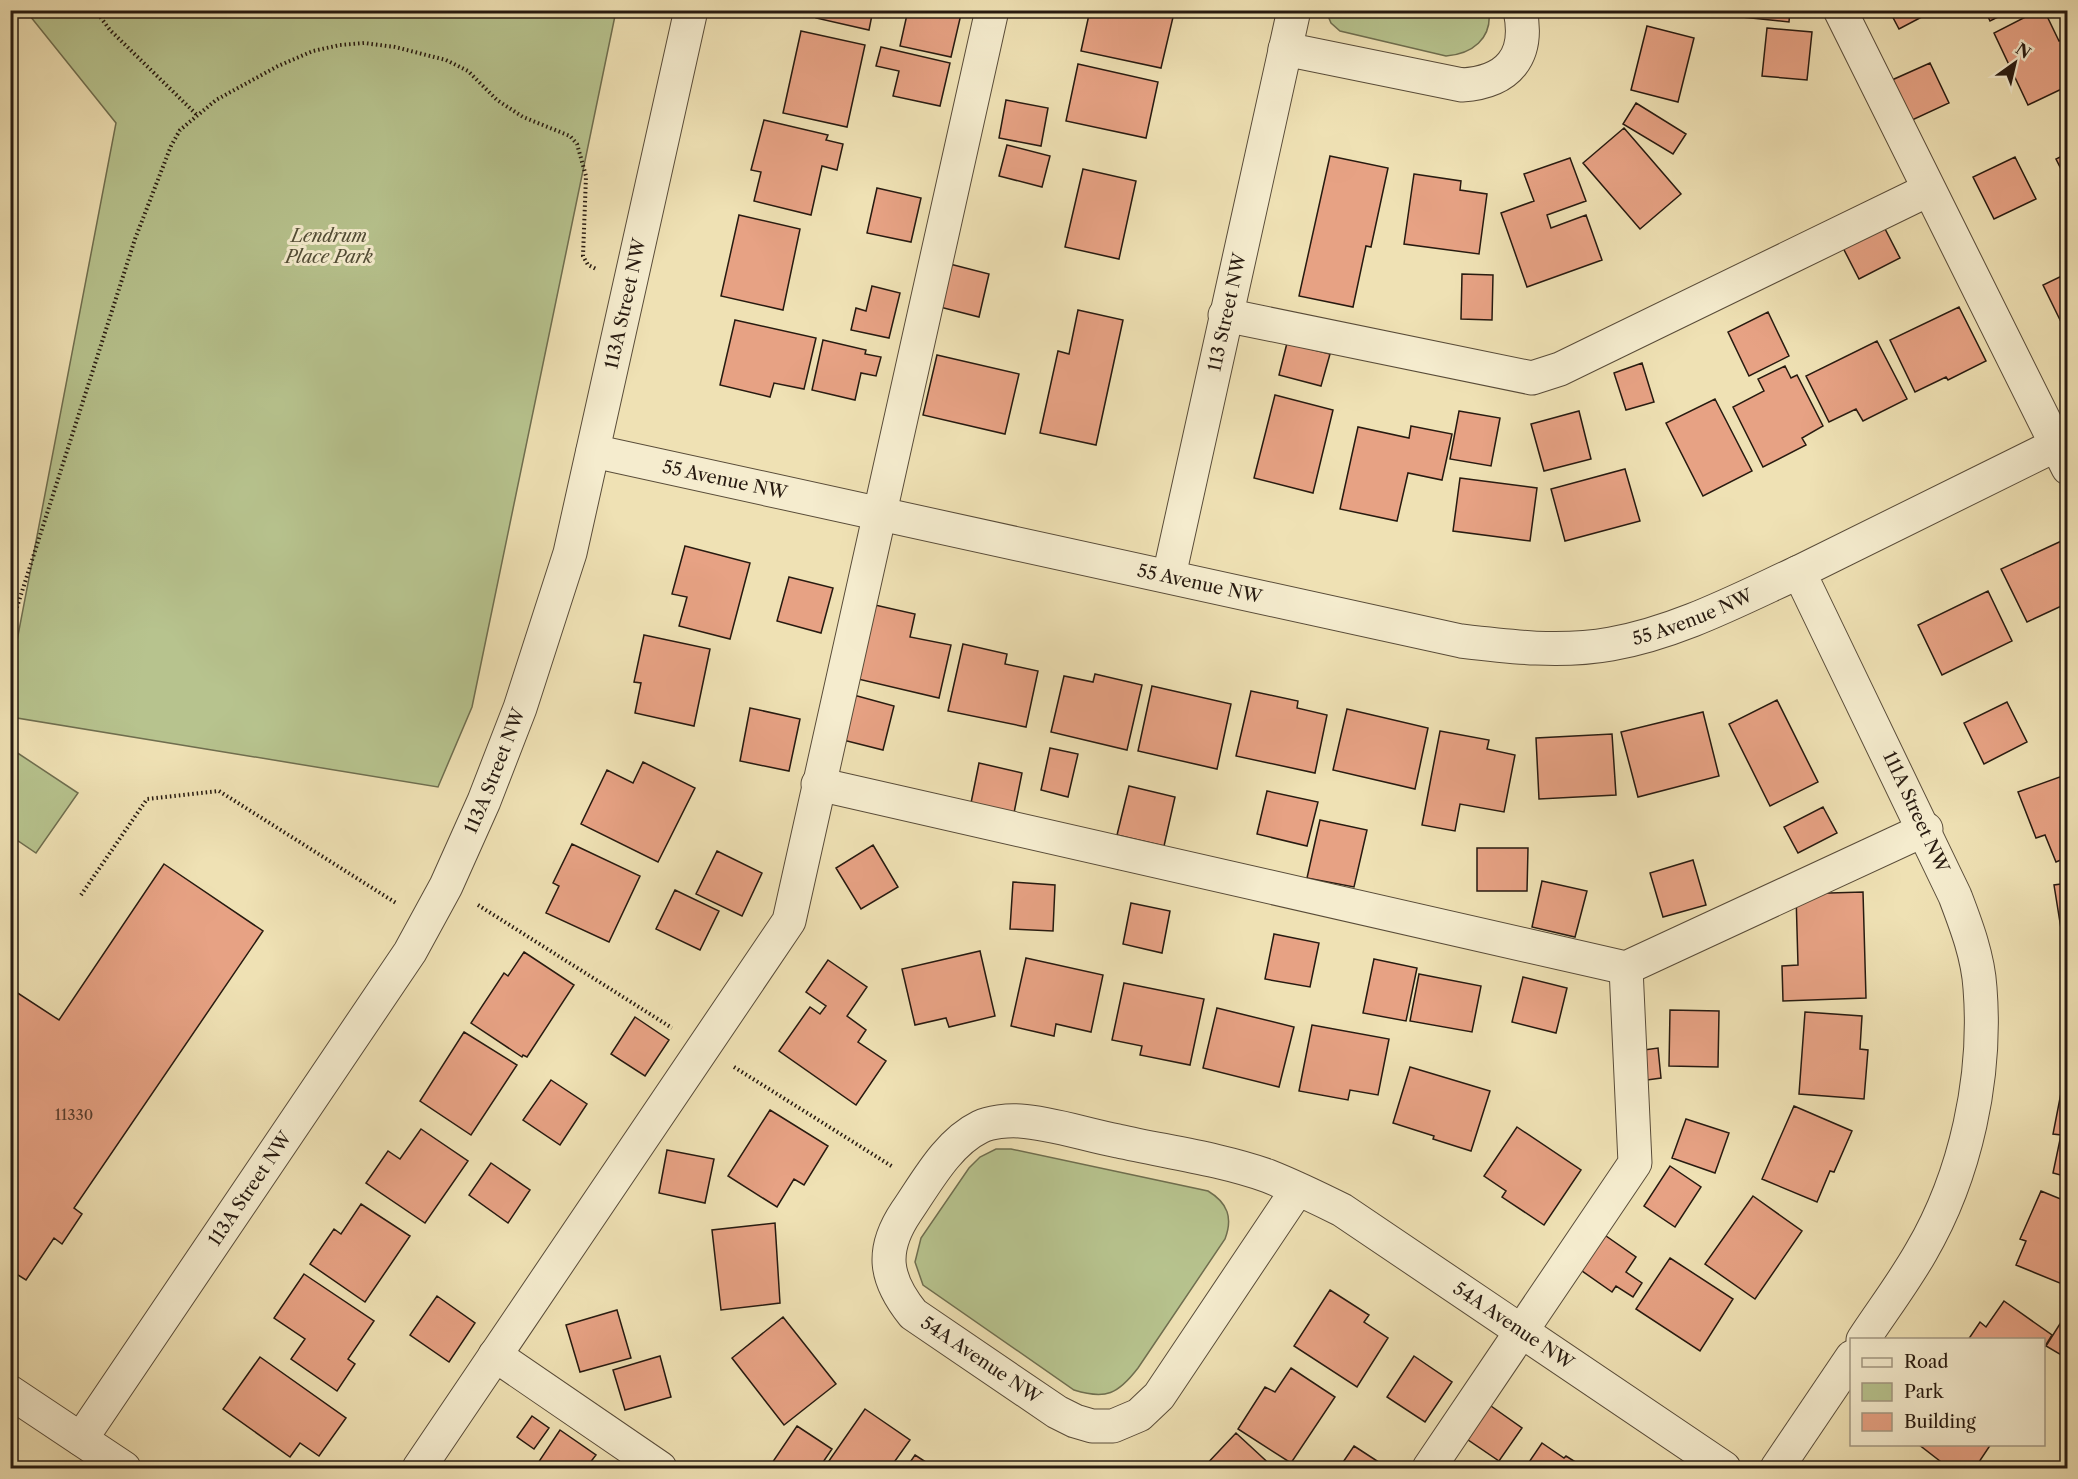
<svg xmlns="http://www.w3.org/2000/svg" width="2078" height="1479" viewBox="0 0 2078 1479" font-family="'Libre Caslon Text',serif">
<style>
.green{fill:#b7c38e;stroke:#6f6e4f;stroke-width:1.5}
.building{fill:#e7a284;stroke:#271a10;stroke-width:1.5}
.lines{fill:none;stroke-linecap:round;stroke-linejoin:round}
.minor-casing{stroke:#594c39;stroke-width:35}
.path{stroke:#271a10;stroke-width:4;stroke-dasharray:1.5 3;stroke-linecap:butt}
.minor{stroke:#f5ecce;stroke-width:33}
.labels{text-anchor:middle;dominant-baseline:central;stroke-width:6;stroke-linejoin:round;paint-order:stroke}
.number-label{font-size:15px;fill:#573c2d}
.park-label{font-size:18px;font-style:italic;fill:#524d36;stroke:#f5ecce}
.street-label{font-size:18px;fill:#271a10;stroke:#f5ecce}
</style>
<rect width="100%" height="100%" fill="#efe1b4"/>
<filter id="stains"><feTurbulence type="fractalNoise" baseFrequency=".00333" numOctaves="4"/><feColorMatrix values="0 0 0 0 .2 0 0 0 0 .09 0 0 0 0 .02 0 0 0 .5 -.17"/></filter>
<radialGradient id="worn" r=".72"><stop offset=".6" stop-color="#630" stop-opacity="0"/><stop offset="1" stop-color="#630" stop-opacity=".3"/></radialGradient>
<path class="green" d="M26 11H616L472 707 438 787 11 717V672L116 123Z
M1326 11H1489C1492 39 1472 54 1446 56L1340 31 1331 23Z
M10 748 78 793 36 853 11 836Z
M996 1149H1011L1208 1191C1228 1203 1233 1218 1225 1239L1138 1368C1118 1394 1106 1400 1074 1390L923 1285 915 1262 921 1238 969 1168 980 1157Z"/>
<path class="building" d="M817 10H873L869 30 816 18Z
M908 10H962L951 57 900 46Z
M1090 10 1174 13 1161 68 1081 51Z
M1724 10H1790L1789 22 1723 15Z
M1889 10H1935L1899 29Z
M1985 10H2012L1990 21Z
M2039 10H2044L2059 41 2065 38 2068 43V86L2028 105 1994 33Z
M1647 26 1694 38 1678 102 1631 90Z
M1767 28 1812 32 1807 80 1762 76Z
M801 31 865 45 847 127 783 113Z
M881 47 950 63 940 106 893 96 899 71 876 66Z
M1930 63 1949 103 1910 121 1892 80Z
M1078 64 1158 82 1146 138 1066 121Z
M1006 100 1048 108 1041 146 999 138Z
M1636 103 1686 134 1673 154 1623 124Z
M764 120 828 135 826 140 843 144 837 170 822 166 811 215 754 201 761 172 751 170Z
M1624 128 1681 194 1640 229 1583 163Z
M1007 145 1050 156 1042 187 999 176Z
M2068 153V183L2056 159Z
M1330 156 1388 168 1371 247 1366 246 1353 307 1299 296Z
M2015 157 2036 199 1994 219 1973 177Z
M1570 158 1586 201 1547 215 1551 228 1586 215 1602 260 1527 287 1501 213 1534 201 1524 174Z
M1083 169 1136 181 1119 259 1065 247Z
M1414 174 1461 181 1460 190 1487 194 1479 254 1404 244Z
M877 188 921 198 911 242 867 233Z
M739 215 800 229 783 310 721 296Z
M1881 221 1900 258 1859 279 1840 242Z
M946 263 989 274 979 317 936 306Z
M2068 273V332H2065L2061 330 2062 324 2043 285Z
M1462 274 1493 275 1492 320 1461 319Z
M872 286 900 293 889 338 851 330 856 308 866 311Z
M1959 307 1986 361 1948 380 1946 377 1915 392 1890 340Z
M1078 310 1123 320 1096 445 1040 433 1058 351 1069 354Z
M1768 312 1789 356 1749 376 1728 332Z
M735 320 816 338 804 389 774 383 770 397 720 385Z
M823 340 866 350 865 354 881 357 876 376 861 373 855 400 812 390Z
M1877 341 1907 399 1863 421 1856 409 1829 422 1806 376Z
M1287 343 1330 354 1321 386 1279 375Z
M937 355 1019 374 1005 434 923 415Z
M1642 363 1654 402 1626 410 1614 373Z
M1785 366 1791 378 1797 375 1823 426 1802 438 1806 445 1763 467 1733 407 1764 391 1758 379Z
M1275 395 1333 410 1313 493 1254 478Z
M1715 399 1752 471 1703 496 1666 423Z
M1459 411 1500 418 1491 466 1450 459Z
M1579 411 1591 459 1544 471 1531 424Z
M1411 426 1452 434 1442 480 1408 473 1397 521 1340 509 1358 427 1409 438Z
M1625 469 1640 521 1565 541 1551 489Z
M1460 478 1537 488 1530 541 1453 531Z
M2068 538V603L2027 622 2001 569Z
M685 546 750 563 730 639 679 626 687 597 672 594Z
M789 577 833 588 821 633 777 621Z
M1988 591 2012 641 1942 675 1918 625Z
M875 605 915 614 910 637 951 645 939 698 858 679Z
M644 635 710 649 694 726 635 713 641 683 634 682Z
M963 644 1007 654 1005 664 1038 671 1026 727 948 711Z
M1095 674 1142 685 1127 750 1051 732 1064 676 1093 682Z
M1152 686 1231 704 1217 769 1138 751Z
M1251 691 1298 701 1297 708 1327 715 1315 773 1236 756Z
M850 694 894 706 883 750 839 739Z
M1777 700 1818 782 1770 806 1729 724Z
M2007 702 2027 742 1984 764 1964 723Z
M750 708 800 719 789 771 740 761Z
M1347 709 1428 728 1415 789 1333 770Z
M1703 712 1719 776 1638 797 1621 732Z
M1440 731 1489 740 1487 749 1515 755 1504 812 1460 804 1455 831 1422 825Z
M1612 734 1616 795 1539 799 1536 738Z
M1050 748 1078 754 1068 797 1041 790Z
M643 762 695 788 658 862 581 824 607 770 633 783Z
M979 763 1022 773 1014 813 971 803Z
M2068 774V857L2056 862 2045 835 2036 838 2018 792Z
M1129 786 1175 797 1164 846 1117 835Z
M1267 791 1318 802 1307 846 1257 834Z
M1823 807 1837 833 1798 853 1784 827Z
M1320 820 1367 830 1354 887 1307 878Z
M572 844 640 876 609 942 546 913 559 886 553 883Z
M873 845 898 887 861 909 836 868Z
M1477 848H1528L1527 891H1477Z
M717 851 762 873 742 916 696 894Z
M1693 860 1706 905 1663 917 1650 873Z
M164 864 263 931 74 1208 82 1214 62 1244 54 1238 26 1280 10 1270V988L59 1020Z
M1542 881 1587 891 1575 937 1532 927Z
M1013 882 1055 885 1053 931 1010 929Z
M2068 883V960H2066L2054 885Z
M675 890 719 911 700 950 656 929Z
M1863 892 1866 998 1783 1001 1782 966 1798 965 1796 894Z
M1131 903 1170 911 1162 953 1123 944Z
M1274 934 1319 943 1310 987 1265 979Z
M980 951 995 1016 949 1027 946 1018 915 1025 902 969Z
M524 952 574 985 527 1057 523 1055 522 1057 471 1023 504 973 508 976Z
M1026 958 1103 975 1091 1032 1056 1024 1054 1036 1011 1026Z
M1374 959 1417 968 1406 1021 1363 1013Z
M828 960 867 987 847 1016 866 1030 858 1042 886 1061 856 1105 779 1051 810 1007 820 1014 826 1006 806 992Z
M1419 974 1481 986 1472 1032 1410 1021Z
M1523 977 1567 988 1556 1033 1512 1022Z
M1124 983 1204 999 1190 1065 1140 1055 1142 1046 1112 1040Z
M2065 994H2068V1075H2063Z
M1217 1008 1294 1027 1279 1087 1203 1068Z
M1670 1010 1719 1011 1718 1067 1669 1066Z
M1805 1012 1862 1016 1860 1049 1868 1050 1864 1099 1799 1094Z
M635 1017 669 1040 645 1076 611 1054Z
M1312 1025 1389 1039 1378 1095 1350 1090 1348 1100 1299 1091Z
M464 1032 517 1065 471 1135 420 1101Z
M1658 1048 1661 1078 1640 1081 1637 1051Z
M1410 1067 1490 1091 1471 1151 1433 1139 1434 1136 1393 1123Z
M551 1080 587 1104 560 1145 523 1120Z
M2061 1093 2068 1095V1177L2053 1173 2061 1135 2053 1134Z
M1794 1106 1852 1131 1834 1172 1830 1171 1817 1202 1762 1179Z
M770 1110 828 1146 804 1185 794 1179 777 1207 728 1176Z
M1686 1119 1729 1133 1715 1173 1672 1158Z
M1517 1127 1581 1170 1544 1225 1502 1197 1506 1191 1484 1176Z
M421 1129 468 1161 425 1223 366 1183 388 1151 400 1159Z
M667 1150 714 1159 705 1203 659 1193Z
M491 1163 530 1190 508 1223 469 1195Z
M1670 1166 1701 1187 1675 1227 1644 1206Z
M2041 1191 2068 1202 2067 1286 2016 1265 2026 1241 2020 1239Z
M1753 1196 1802 1231 1755 1299 1705 1264Z
M361 1204 410 1236 365 1302 310 1264 334 1229 341 1234Z
M775 1223 780 1303 721 1310 712 1230Z
M1596 1229 1636 1257 1626 1272 1642 1283 1633 1297 1616 1286 1612 1292 1572 1264Z
M1670 1258 1733 1299 1700 1351 1636 1309Z
M304 1274 374 1321 348 1359 355 1364 337 1391 291 1359 305 1339 274 1318Z
M1330 1290 1369 1315 1364 1322 1388 1338 1357 1387 1294 1346Z
M437 1296 475 1323 449 1362 410 1335Z
M2004 1301 2052 1335 2044 1348V1340H1968L1980 1322 1986 1327Z
M617 1310 631 1358 580 1372 566 1325Z
M783 1317 836 1384 784 1425 732 1358Z
M2063 1319 2068 1322V1359L2046 1346Z
M660 1356 671 1397 625 1410 613 1370Z
M1414 1356 1452 1382 1425 1422 1387 1397Z
M260 1357 346 1418 319 1456 300 1443 290 1457 223 1409Z
M1291 1368 1335 1397 1291 1463 1238 1429 1265 1387 1275 1392Z
M1481 1399 1522 1428 1499 1461 1458 1433Z
M865 1409 910 1440 890 1468H824Z
M532 1416 549 1428 534 1449 517 1437Z
M797 1426 832 1449 819 1468H779L772 1463Z
M560 1430 596 1455 586 1468H539L536 1466Z
M1236 1433 1274 1468H1203Z
M1542 1443 1564 1458 1566 1456 1585 1468H1525Z
M1918 1444H1991L1975 1468H1949Z
M1354 1446 1388 1468H1339Z
M915 1455 935 1468H906Z"/>
<g class="lines">
<g class="minor-casing">
<g id="minor">
<path d="M1840 10 2068 468"/>
<path d="M1285 49 1462 85C1508 82 1530 57 1520 10"/>
<path d="M1225 315 1532 378 1560 369 1928 190"/>
<path id="s1" d="M593 451 1461 641C1511 647 1561 653 1611 644 1678 632 1738 600 1799 572"/>
<path id="s2" d="M1169 576 1294 10"/>
<path d="M818 784 1626 968 1926 829"/>
<path id="s3" d="M1297 1190 1159 1396 1139 1415 1113 1426H1092L1075 1421 1057 1412 913 1314C885 1279 880 1251 906 1212 926 1183 947 1143 980 1127 990 1122 1008 1120 1020 1121 1052 1123 1086 1135 1118 1141 1167 1152 1220 1159 1268 1176 1293 1186 1318 1198 1342 1210L1724 1468"/>
<path d="M1863 1340C1882 1311 1904 1282 1921 1252 1966 1175 1987 1077 1980 988 1978 956 1966 925 1955 896L1799 572 2068 439"/>
<path d="M495 1355 660 1468"/>
<path d="M10 1392 124 1468"/>
<path id="s4" d="M81 1439 410 952 446 886 484 801 520 708 570 553 691 10"/>
<path d="M419 1468 789 921 992 10"/>
<path d="M1429 1468 1635 1163 1626 968"/>
<path d="M1777 1468 1852 1357"/>
</g>
</g>
<path class="path" d="M95 10 110 30 196 114
M10 629 135 239 171 146 180 130 216 100 278 66 313 51 340 45 364 43 395 47 446 60 468 71 497 100 523 117 570 136 577 144 586 176 583 256 588 265 596 269
M81 895 147 799 219 791 396 903
M478 905 672 1028
M734 1067 893 1167"/>
<use href="#minor" class="minor"/>
</g>
<g class="labels">
<g class="number-label">
<text x="74" y="1114">11330</text>
</g>
<g class="park-label">
<text x="329" y="236">Lendrum<tspan x="329" dy="21">Place Park</tspan></text>
</g>
<g class="street-label">
<text stroke="none"><textPath href="#s4" startOffset="1274">113A Street NW</textPath></text>
<text stroke="none"><textPath href="#s2" startOffset="270">113 Street NW</textPath></text>
<text stroke="none"><textPath href="#s1" startOffset="135">55 Avenue NW</textPath></text>
<text stroke="none"><textPath href="#s1" startOffset="621">55 Avenue NW</textPath></text>
<text stroke="none"><textPath href="#s1" startOffset="1125">55 Avenue NW</textPath></text>
<text stroke="none"><textPath href="#s4" startOffset="788">113A Street NW</textPath></text>
<text transform="translate(1916 812) rotate(65)">111A Street NW</text>
<text stroke="none"><textPath href="#s4" startOffset="302">113A Street NW</textPath></text>
<text stroke="none"><textPath href="#s3" startOffset="1346">54A Avenue NW</textPath></text>
<text transform="translate(981 1360) rotate(34)">54A Avenue NW</text>
</g>
</g>
<rect width="2078" height="1479" fill="none" stroke="#efe1b4" stroke-width="36"/>
<rect x="12" y="12" width="2054" height="1455" fill="none" stroke="#271a10" stroke-width="3"/>
<rect x="18" y="18" width="2042" height="1443" fill="none" stroke="#271a10" stroke-width="1.5"/>
<rect x="1850" y="1338" width="195" height="108" fill="#f5ecce" stroke="#a39882" stroke-width="1.5"/>
<rect x="1862" y="1358" width="30" height="9" fill="#f5ecce" stroke="#a39882" stroke-width="1.5"/>
<text x="1904" y="1368" font-size="18" fill="#271a10">Road</text>
<rect x="1862" y="1383" width="30" height="18" fill="#b7c38e" stroke="#a39882" stroke-width="1.5"/>
<text x="1904" y="1398" font-size="18" fill="#271a10">Park</text>
<rect x="1862" y="1413" width="30" height="18" fill="#e7a284" stroke="#a39882" stroke-width="1.5"/>
<text x="1904" y="1428" font-size="18" fill="#271a10">Building</text>
<g transform="translate(2015 63) rotate(34)" stroke="#f5ecce" stroke-width="4.5" paint-order="stroke">
<path d="M0-4.5L10 22L0 15L-10 22Z" fill="#271a10"/>
<text y="-9" font-size="16" font-weight="bold" text-anchor="middle" fill="#271a10">N</text>
</g>
<rect width="100%" height="100%" filter="url(#stains)"/>
<rect width="100%" height="100%" fill="url(#worn)"/>
</svg>
